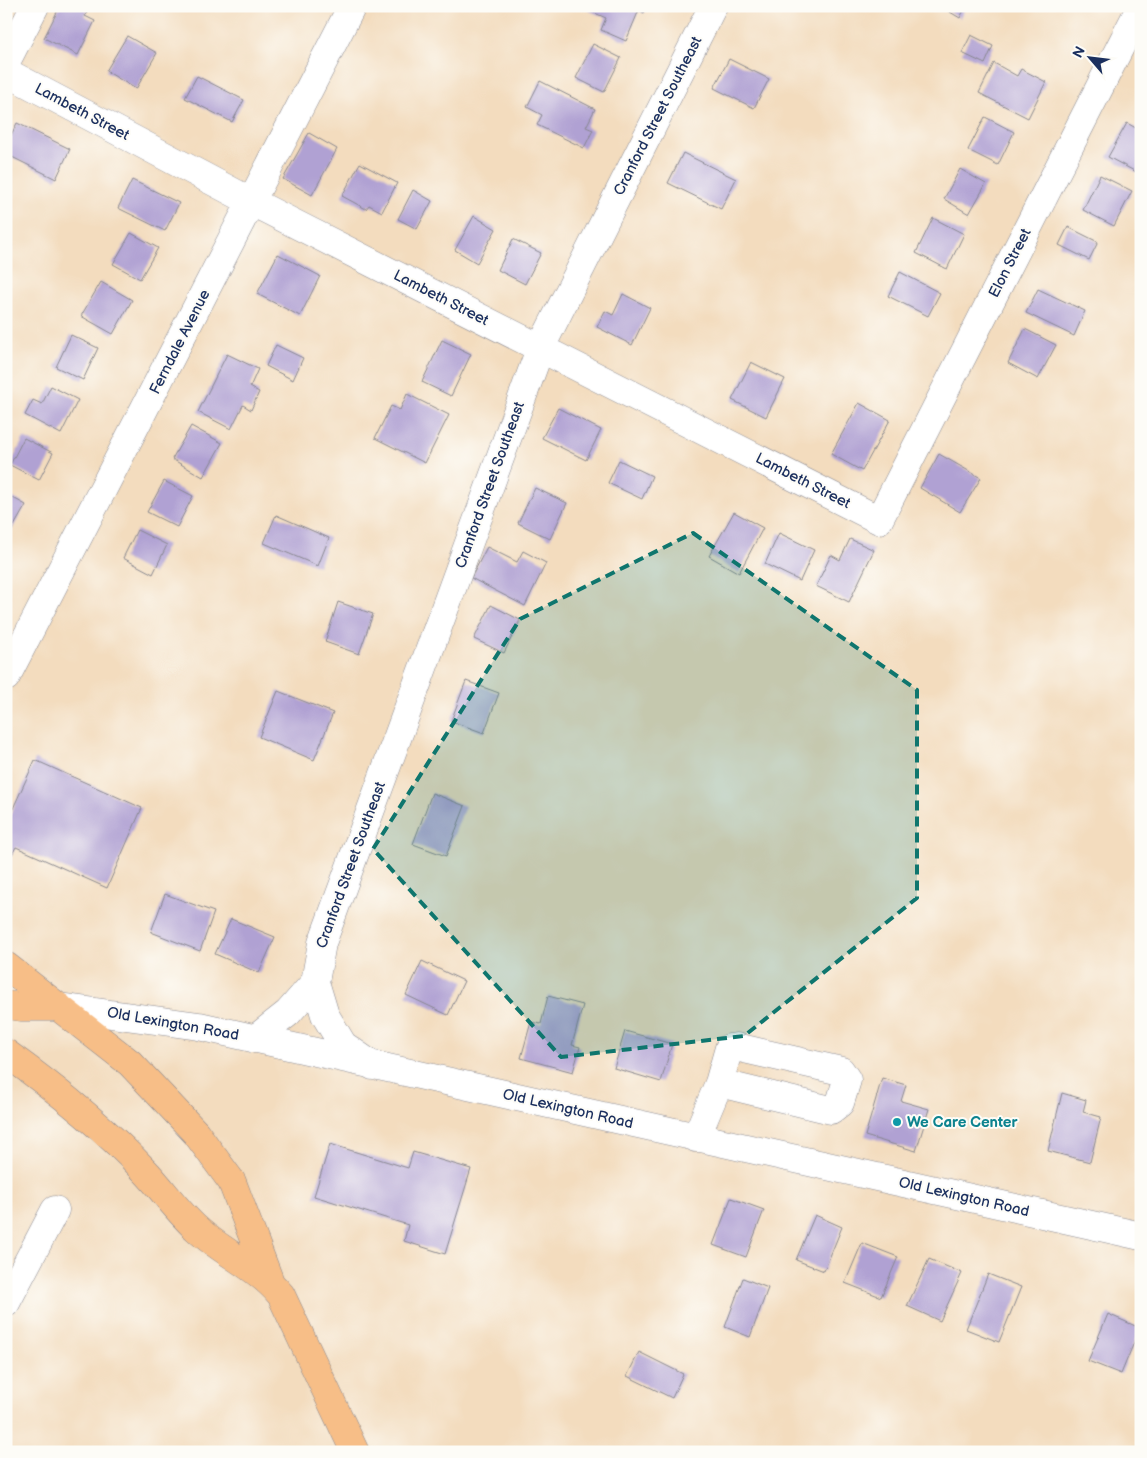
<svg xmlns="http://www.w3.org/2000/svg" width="1147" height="1458" viewBox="0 0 1147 1458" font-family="'Balsamiq Sans',sans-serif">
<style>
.building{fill:#b0a1d3}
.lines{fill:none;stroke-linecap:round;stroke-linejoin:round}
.minor-casing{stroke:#87868e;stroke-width:29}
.major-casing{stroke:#87868e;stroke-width:29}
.minor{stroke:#fff;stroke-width:28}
.major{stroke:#f7be87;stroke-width:28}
.marked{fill:#0f766e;fill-opacity:0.2;stroke:#0f766e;stroke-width:4;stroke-dasharray:10 6;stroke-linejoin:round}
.culture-dot{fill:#0f9aa8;stroke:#fdfcf7;stroke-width:2}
.labels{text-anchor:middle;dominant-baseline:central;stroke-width:4;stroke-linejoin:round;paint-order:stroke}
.street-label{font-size:15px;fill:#1b2f5e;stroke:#fdfcf7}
.culture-label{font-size:15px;font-weight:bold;fill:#0d838f;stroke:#fdfcf7;text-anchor:start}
</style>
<rect width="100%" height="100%" fill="#fdfcf7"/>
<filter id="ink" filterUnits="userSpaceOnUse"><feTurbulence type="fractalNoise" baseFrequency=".02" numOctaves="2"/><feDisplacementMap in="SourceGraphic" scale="10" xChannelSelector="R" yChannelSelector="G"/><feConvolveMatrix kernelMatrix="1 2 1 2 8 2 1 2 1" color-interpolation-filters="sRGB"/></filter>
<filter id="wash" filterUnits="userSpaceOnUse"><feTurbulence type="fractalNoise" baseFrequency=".0096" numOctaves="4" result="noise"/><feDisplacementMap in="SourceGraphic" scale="20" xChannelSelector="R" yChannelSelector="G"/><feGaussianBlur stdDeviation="1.12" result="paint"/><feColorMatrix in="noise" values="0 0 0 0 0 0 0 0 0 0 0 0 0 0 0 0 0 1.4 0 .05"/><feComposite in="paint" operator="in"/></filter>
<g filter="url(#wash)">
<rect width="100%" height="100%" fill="#f3dcbe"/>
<g id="blocks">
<path class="building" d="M60 6H90L85 16 95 21 78 55 44 38Z
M589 6H647L644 13 639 10 626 41 601 30 606 18 588 10Z
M940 6H966L960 18Z
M971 35 993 46 985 64 962 53Z
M127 36 157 53 136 89 106 71Z
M593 44 621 58 604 92 576 78Z
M729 59 769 79 754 108 714 88Z
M994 63 1017 76 1021 69 1046 82 1028 118 979 93Z
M197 76 244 100 232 122 185 98Z
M540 81 595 109 586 127 593 130 584 148 537 125 542 115 527 107Z
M985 117 1014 132 998 165 968 150Z
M17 123 70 149 56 179 6 154V145Z
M1127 123 1141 131 1140 174 1108 157Z
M309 133 337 149 312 195 283 179Z
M683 153 736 179 721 209 668 183Z
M360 163 397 183 382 212 369 205 366 209 342 196Z
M960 169 986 184 969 214 944 199Z
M1100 175 1132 191 1114 226 1083 210Z
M132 180 179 203 165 231 118 208Z
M413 190 432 201 417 229 398 219Z
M474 216 496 229 477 263 455 250Z
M933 218 964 234 947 269 916 253Z
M1068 227 1098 242 1089 260 1059 245Z
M131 233 158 248 140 279 113 264Z
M513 239 541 253 525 284 498 270Z
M6 242 12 245 6 256Z
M278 254 320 276 300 316 257 294Z
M900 272 940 293 928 316 888 296Z
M101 282 132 300 113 334 81 316Z
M1038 289 1085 311 1074 336 1026 313Z
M623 294 650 308 632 345 597 327 605 311 613 315Z
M1025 329 1056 345 1038 379 1008 363Z
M71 335 98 348 83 380 56 367Z
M442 340 471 354 451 396 422 382Z
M276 345 303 358 293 380 266 366Z
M227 354 258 369 250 387 259 392 251 410 243 405 231 429 198 412Z
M751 362 785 379 766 417 732 400Z
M51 386 78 400 61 434 25 415 33 400 42 404Z
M407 394 449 415 425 463 375 438 391 406 400 410Z
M859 403 890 420 862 471 831 454Z
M558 408 601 430 586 460 542 438Z
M191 426 222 443 203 477 172 459Z
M24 438 53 453 39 480 10 465Z
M939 454 981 478 960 512 920 488Z
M619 460 652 476 642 499 608 483Z
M164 481 193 496 177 527 147 512Z
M535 488 567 503 550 539 518 523Z
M6 494 26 505 6 540Z
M734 512 763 528 739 573 709 556Z
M276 515 329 538 318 566 264 543Z
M137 530 167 545 153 574 123 558Z
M779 533 814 550 800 581 765 564Z
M850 539 874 550 849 602 816 586 831 555 840 560Z
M487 547 517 562 523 551 546 563 525 606 471 578Z
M338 602 373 614 359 654 325 642Z
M491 605 520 620 504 653 474 639Z
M466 681 499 693 484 733 451 721Z
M278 691 333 713 314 760 259 737Z
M35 760 142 808 107 888 16 847 6 865V824Z
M432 793 465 806 446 856 413 844Z
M165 894 214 912 200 951 151 932Z
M231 919 275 937 259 973 215 954Z
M422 961 464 981 448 1015 406 995Z
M548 996 583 1005 572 1045 580 1047 573 1072 521 1058 531 1022 541 1024Z
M625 1031 672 1044 661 1082 614 1068Z
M882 1078 906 1085 901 1101 929 1109 916 1151 865 1136Z
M1062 1093 1086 1100 1083 1112 1101 1117 1090 1162 1048 1151Z
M330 1144 408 1168 413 1152 471 1169 445 1254 404 1241 408 1225 314 1196Z
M731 1198 764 1210 746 1257 713 1245Z
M815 1215 842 1227 824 1271 796 1260Z
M862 1243 898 1257 881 1297 845 1283Z
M929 1259 962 1273 940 1321 907 1306Z
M988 1274 1021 1287 999 1342 966 1329Z
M743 1278 768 1288 750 1337 725 1327Z
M1108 1314 1140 1328 1121 1374 1088 1361Z
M639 1352 683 1374 672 1398 627 1376Z"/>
</g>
</g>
<g filter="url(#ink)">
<use href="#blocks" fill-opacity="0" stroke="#87868e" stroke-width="1"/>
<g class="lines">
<g class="minor-casing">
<path id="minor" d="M6 62 35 6
M6 72 252 202 879 520 1141 6
M6 677 352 6
M59 1007 199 1026 1141 1236
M255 1039 288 1013 315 982
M373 1066 343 1045 325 1015 315 982 322 943 540 349 713 6
M696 1138 719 1083 729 1048 736 1047 841 1071 847 1080 840 1103 831 1110 719 1083
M6 1303 55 1210"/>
</g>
<g class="major-casing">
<path id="major" d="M6 966 130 1063 196 1133 232 1182 270 1282
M6 1005 21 1007H59
M6 1053C56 1089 104 1127 146 1172 163 1190 178 1212 197 1229 223 1253 258 1267 281 1295L355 1452"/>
</g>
<use href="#minor" class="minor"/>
<use href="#major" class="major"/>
</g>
</g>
<path class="marked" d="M693 533 917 690V898L744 1036 561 1057 373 849 520 619Z"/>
<circle class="culture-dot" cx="897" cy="1122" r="5"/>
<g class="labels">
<g class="street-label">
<text transform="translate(82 112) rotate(28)">Lambeth Street</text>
<text transform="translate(658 116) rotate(-63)">Cranford Street Southeast</text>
<text transform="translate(1010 263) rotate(-63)">Elon Street</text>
<text transform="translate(441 298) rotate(27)">Lambeth Street</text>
<text transform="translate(180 342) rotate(-63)">Ferndale Avenue</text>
<text transform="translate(803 481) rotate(27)">Lambeth Street</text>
<text transform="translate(490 485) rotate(-70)">Cranford Street Southeast</text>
<text transform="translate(351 865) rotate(-70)">Cranford Street Southeast</text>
<text transform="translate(173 1024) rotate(10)">Old Lexington Road</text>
<text transform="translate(568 1109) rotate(13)">Old Lexington Road</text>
<text transform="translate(964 1197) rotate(13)">Old Lexington Road</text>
</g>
<g class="culture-label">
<text x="907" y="1122">We Care Center</text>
</g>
</g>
<rect width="1147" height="1458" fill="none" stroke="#fdfcf7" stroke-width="25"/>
<g transform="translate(1090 58) rotate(298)" stroke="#fdfcf7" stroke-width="4" paint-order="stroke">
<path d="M0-4L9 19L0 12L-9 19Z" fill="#1b2f5e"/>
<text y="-8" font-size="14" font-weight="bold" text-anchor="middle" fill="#1b2f5e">N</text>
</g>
</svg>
